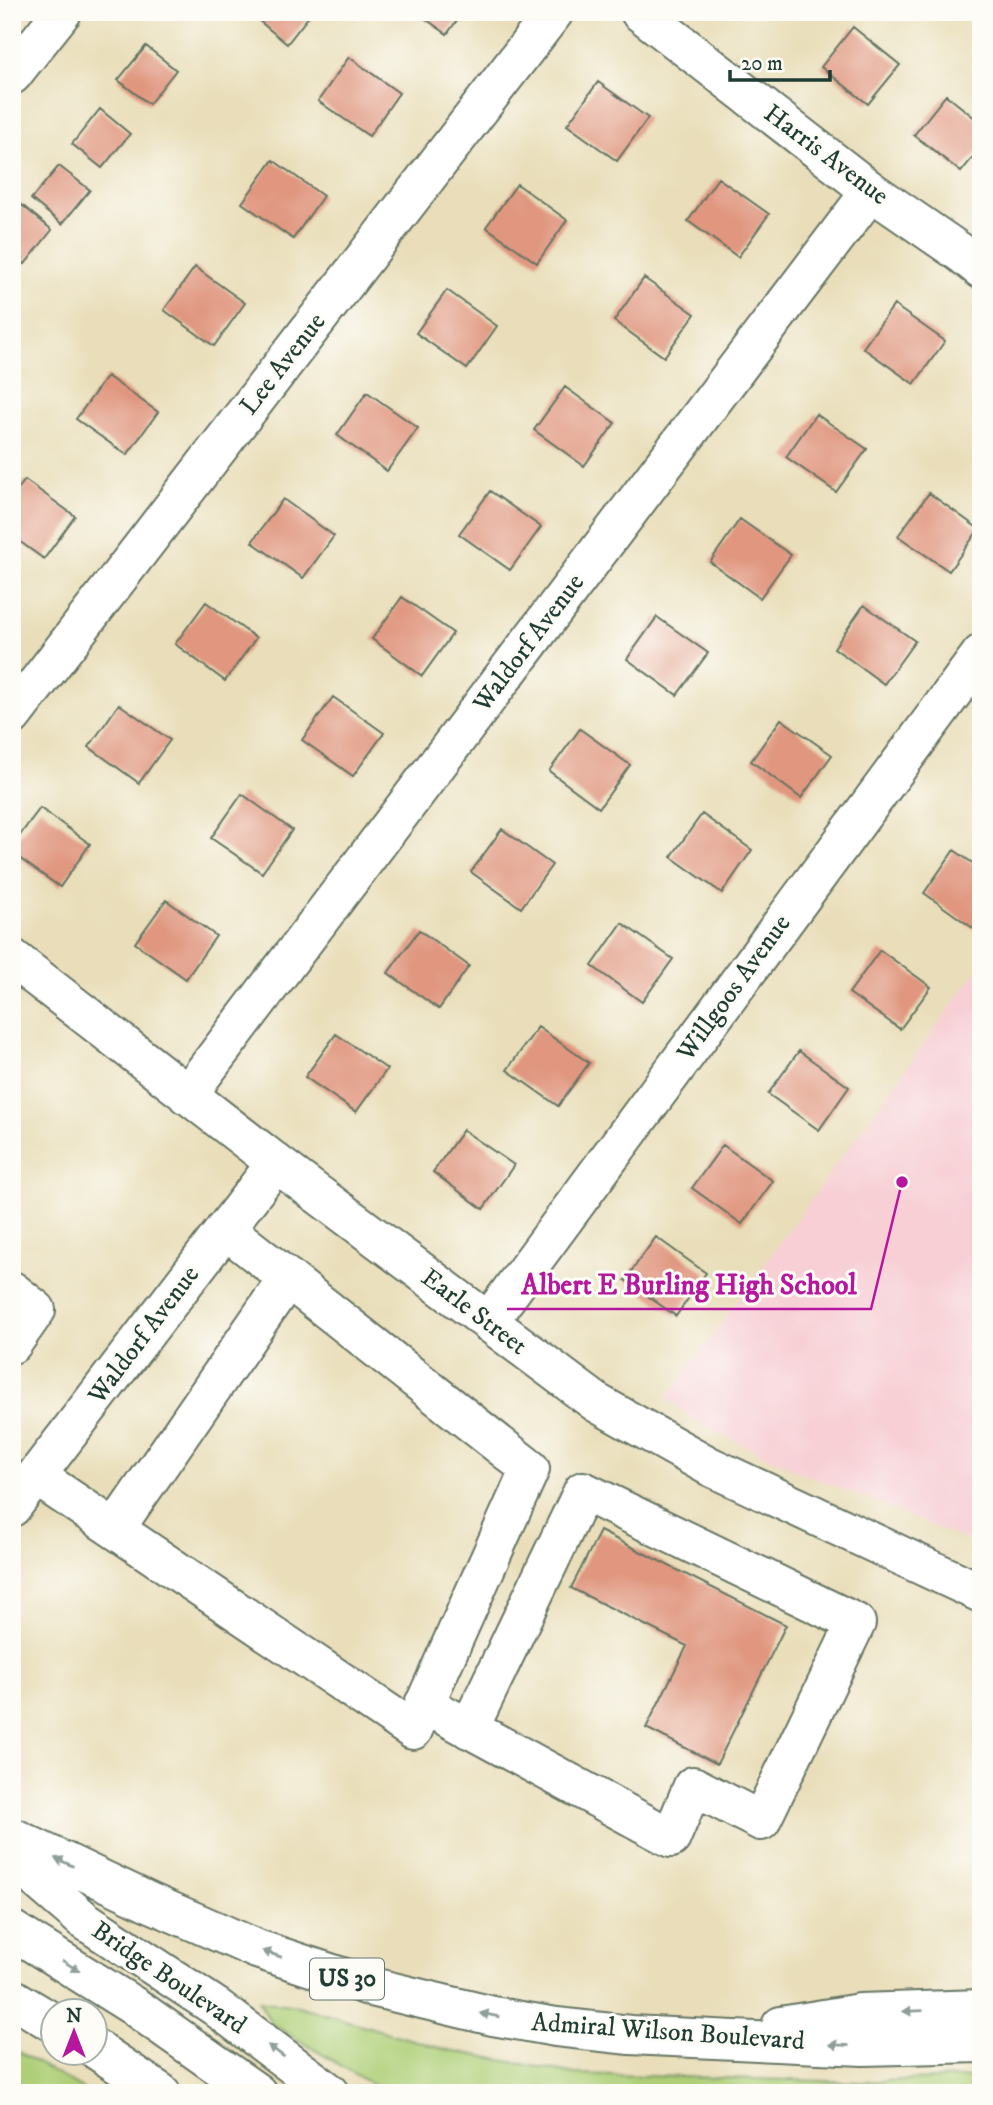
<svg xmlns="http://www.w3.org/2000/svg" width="993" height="2105" viewBox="0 0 993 2105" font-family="'IM FELL DW Pica',serif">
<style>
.built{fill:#f7cfd5}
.green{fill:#aecf77;stroke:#668656;stroke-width:2}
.building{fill:#e0967f}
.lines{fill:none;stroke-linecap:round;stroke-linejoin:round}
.minor-casing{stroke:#667563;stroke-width:42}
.highway-casing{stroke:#667563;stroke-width:42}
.minor{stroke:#fff;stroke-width:38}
.highway{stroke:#fff;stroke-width:38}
.oneway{fill:#8f9e9a}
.labels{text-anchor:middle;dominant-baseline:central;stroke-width:6;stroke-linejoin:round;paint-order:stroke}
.shield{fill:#fdfcf7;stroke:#62766e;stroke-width:2}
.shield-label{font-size:24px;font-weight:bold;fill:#1f3d34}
.street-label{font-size:26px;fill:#1f3d34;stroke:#fdfcf7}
.leader{fill:none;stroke:#b5179e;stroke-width:2.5}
.callout-dot{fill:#b5179e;stroke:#fdfcf7;stroke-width:2.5}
.callout-label{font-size:28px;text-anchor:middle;font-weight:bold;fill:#b5179e;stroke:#fdfcf7;stroke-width:6;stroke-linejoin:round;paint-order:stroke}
</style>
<rect width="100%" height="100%" fill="#fdfcf7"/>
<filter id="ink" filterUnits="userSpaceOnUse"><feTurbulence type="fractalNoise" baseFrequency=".0143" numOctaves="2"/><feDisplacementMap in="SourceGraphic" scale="14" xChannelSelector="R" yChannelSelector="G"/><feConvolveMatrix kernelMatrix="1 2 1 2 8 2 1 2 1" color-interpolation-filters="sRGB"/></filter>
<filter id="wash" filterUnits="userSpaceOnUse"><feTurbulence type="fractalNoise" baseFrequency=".00686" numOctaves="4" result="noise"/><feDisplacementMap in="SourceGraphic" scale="28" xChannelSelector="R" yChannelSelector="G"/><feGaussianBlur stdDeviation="1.57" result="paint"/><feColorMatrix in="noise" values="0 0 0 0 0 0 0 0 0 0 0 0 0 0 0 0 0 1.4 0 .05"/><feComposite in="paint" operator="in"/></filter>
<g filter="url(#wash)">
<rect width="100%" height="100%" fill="#e9deb9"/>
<path class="built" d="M981 965V1546L798 1471 696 1422 667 1398Z"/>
<path class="green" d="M259 2001 298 2006 443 2049 576 2074 862 2082 981 2077V2093H386L271 2023Z
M12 2048 89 2093H12Z"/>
<g id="blocks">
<path class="building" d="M262 12H312L287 44 257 19Z
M416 12H463L447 34Z
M853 27 900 65 868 104 821 67Z
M146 46 176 70 149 104 118 80Z
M349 57 399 93 369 136 318 101Z
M598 82 648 118 617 161 567 125Z
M946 95 981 123V147L961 172 914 135Z
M100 109 130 134 102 168 72 144Z
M273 160 323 196 293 239 242 203Z
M59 166 90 190 62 224 31 199Z
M718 178 769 214 738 257 688 221Z
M517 184 567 220 537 263 486 227Z
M22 205 52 230 25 264 12 254V216Z
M195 267 245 303 214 346 164 310Z
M644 278 695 314 664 357 614 321Z
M447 290 497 326 467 369 416 333Z
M894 305 945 341 914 384 863 348Z
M107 376 158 412 127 455 76 419Z
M565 387 615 423 584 466 534 430Z
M367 392 418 428 387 471 337 435Z
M816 414 867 449 836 492 786 457Z
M25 480 75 516 44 559 12 536V497Z
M490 491 541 527 510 570 459 534Z
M929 493 979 529 949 571 898 536Z
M283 499 334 536 303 578 252 542Z
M740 519 791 555 760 598 710 562Z
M402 597 453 633 422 676 372 639Z
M206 602 256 638 225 681 175 644Z
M864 605 915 641 884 684 834 648Z
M657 617 708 653 677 695 627 659Z
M333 697 384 733 353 776 302 740Z
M119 704 170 740 139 783 89 747Z
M781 719 832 755 801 798 751 761Z
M580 729 630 765 599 808 549 771Z
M242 794 292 830 262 873 211 838Z
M40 808 90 844 60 887 12 853V846Z
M702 814 752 850 722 893 671 857Z
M502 829 552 865 521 908 471 872Z
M954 850 981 869V920L974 929 924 893Z
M166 900 216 936 186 979 135 943Z
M622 923 673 959 642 1002 592 966Z
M419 930 469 966 439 1009 388 973Z
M880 950 931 987 900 1029 849 993Z
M538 1027 589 1063 558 1106 507 1070Z
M336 1034 387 1069 356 1112 305 1077Z
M799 1051 849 1087 819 1130 768 1094Z
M463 1130 514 1165 483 1209 433 1172Z
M723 1145 773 1181 742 1224 692 1188Z
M656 1237 706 1273 676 1316 625 1280Z
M600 1531 786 1625 717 1764 646 1728 687 1646 571 1588Z"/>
</g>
</g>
<g filter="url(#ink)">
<use href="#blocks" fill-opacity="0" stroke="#667563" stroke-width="2"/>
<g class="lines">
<g class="minor-casing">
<path id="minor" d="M640 12 871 191 961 253 981 269
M12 75 62 12
M12 716 554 12
M12 958 276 1163 597 1403 709 1466 981 1593
M187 1095 871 191
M12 1291 36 1310 12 1344
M488 1322 981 654
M36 1476 413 1730 530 1469 225 1229
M12 1507 276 1163
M115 1529 288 1278
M424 1704 671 1838 693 1786 761 1821 856 1623 583 1491 469 1729"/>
</g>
<g class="highway-casing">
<path id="highway" d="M12 1837 149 1902 257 1949 372 1987 493 2016 556 2027 630 2035 863 2046 981 2043
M12 1858 84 1920 216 2007 330 2093
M12 1930 135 2007 257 2093
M12 1998 52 2022
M781 2026 860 2013 981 2009
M94 2048 161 2093"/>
</g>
<use href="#minor" class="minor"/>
<use href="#highway" class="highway"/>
</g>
<defs><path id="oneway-solid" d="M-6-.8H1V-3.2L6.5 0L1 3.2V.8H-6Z" transform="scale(1.75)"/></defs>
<g class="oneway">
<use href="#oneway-solid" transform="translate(64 1862) rotate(-155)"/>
<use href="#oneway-solid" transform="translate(272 1954) rotate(-161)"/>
<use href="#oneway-solid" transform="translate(71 1966) rotate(32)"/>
<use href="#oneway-solid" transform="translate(913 2011) rotate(178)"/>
<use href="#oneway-solid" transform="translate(490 2015) rotate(-169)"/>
<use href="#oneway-solid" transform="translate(839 2045) rotate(-177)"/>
<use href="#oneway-solid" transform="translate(276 2051) rotate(-144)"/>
</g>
</g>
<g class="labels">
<rect class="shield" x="310" y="1958.5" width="74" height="41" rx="5"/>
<g class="shield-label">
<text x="347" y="1979">US 30</text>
</g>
<g class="street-label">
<text transform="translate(826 155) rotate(37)">Harris Avenue</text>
<text transform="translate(283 364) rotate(-52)">Lee Avenue</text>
<text transform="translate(529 643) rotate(-53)">Waldorf Avenue</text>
<text transform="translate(734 988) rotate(-54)">Willgoos Avenue</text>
<text transform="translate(474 1312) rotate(37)">Earle Street</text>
<text transform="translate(144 1335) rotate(-53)">Waldorf Avenue</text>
<text transform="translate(169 1978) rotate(34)">Bridge Boulevard</text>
<text transform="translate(668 2032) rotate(4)">Admiral Wilson Boulevard</text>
</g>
</g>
<path class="leader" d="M902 1182L871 1309H507"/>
<circle class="callout-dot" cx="902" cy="1182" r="7"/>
<g class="callout-label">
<text x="689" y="1294">Albert E Burling High School</text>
</g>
<rect width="993" height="2105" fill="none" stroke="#fdfcf7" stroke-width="42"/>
<g transform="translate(74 2032)"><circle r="33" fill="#fdfcf7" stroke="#a4b0a9" stroke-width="2"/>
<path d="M0-5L12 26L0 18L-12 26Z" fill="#b5179e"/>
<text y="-10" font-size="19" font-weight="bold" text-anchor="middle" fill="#1f3d34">N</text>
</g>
<path d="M730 70v10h100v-10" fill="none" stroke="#1f3d34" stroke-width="3.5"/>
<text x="741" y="70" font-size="21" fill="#1f3d34" stroke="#fdfcf7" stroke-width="5" paint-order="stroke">20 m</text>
</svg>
